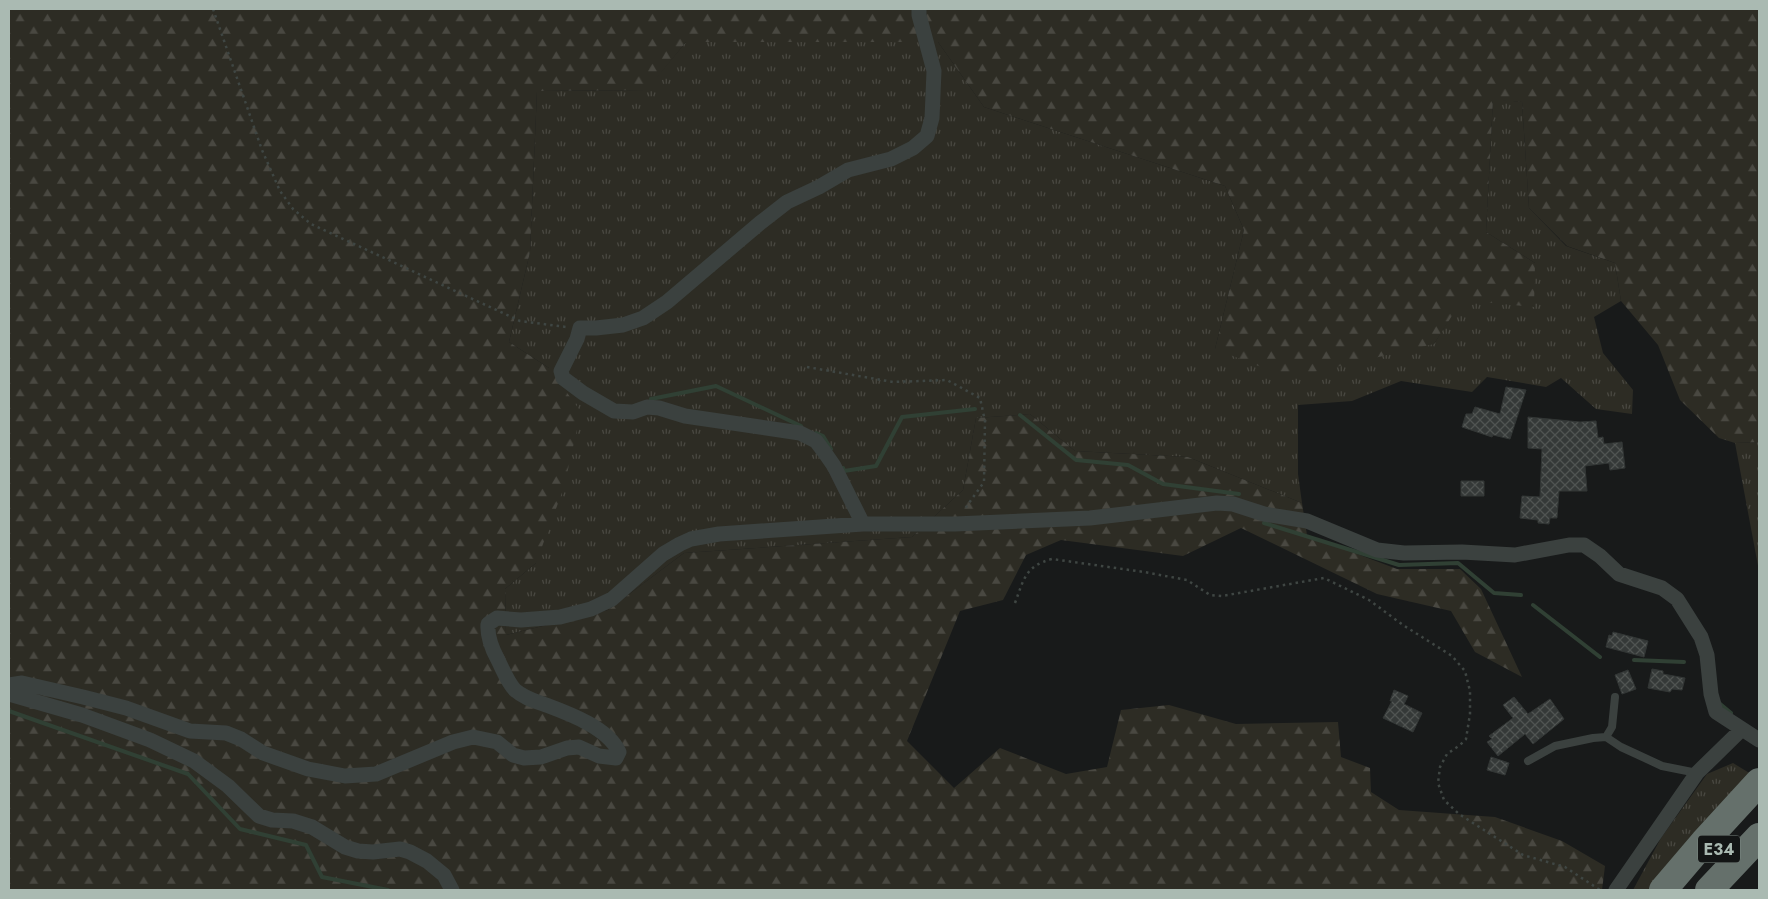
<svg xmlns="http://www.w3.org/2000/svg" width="1768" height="899" viewBox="0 0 1768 899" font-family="Jost,sans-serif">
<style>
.grass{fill:url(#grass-tufts)}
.forest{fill:url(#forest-firs)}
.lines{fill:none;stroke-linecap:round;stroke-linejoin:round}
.stream{stroke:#304034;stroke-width:4}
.building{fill:url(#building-cross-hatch);stroke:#323635}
.path{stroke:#3f4643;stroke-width:2.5;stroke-dasharray:2.5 4;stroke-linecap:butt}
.lane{stroke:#3b413f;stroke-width:8}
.street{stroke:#3b413f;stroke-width:15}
.highway{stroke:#65706b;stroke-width:28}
.labels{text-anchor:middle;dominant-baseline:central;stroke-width:4;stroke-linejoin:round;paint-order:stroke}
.shield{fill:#131515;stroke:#7d8883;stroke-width:1}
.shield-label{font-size:16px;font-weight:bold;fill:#aabab2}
</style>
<defs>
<pattern id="grass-tufts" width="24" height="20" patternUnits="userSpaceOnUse" patternTransform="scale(1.25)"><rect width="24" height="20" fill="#2d2c24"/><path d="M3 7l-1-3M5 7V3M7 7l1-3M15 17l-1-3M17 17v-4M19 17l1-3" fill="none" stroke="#494841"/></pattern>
<pattern id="forest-firs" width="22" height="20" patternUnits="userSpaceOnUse" patternTransform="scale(1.25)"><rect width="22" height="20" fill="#2d2c24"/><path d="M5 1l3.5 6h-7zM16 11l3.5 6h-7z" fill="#494841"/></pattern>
<pattern id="building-cross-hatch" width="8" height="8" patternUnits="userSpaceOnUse" patternTransform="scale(1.25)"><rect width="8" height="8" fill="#353938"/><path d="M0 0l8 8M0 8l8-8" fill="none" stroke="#505452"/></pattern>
</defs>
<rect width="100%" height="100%" fill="#181a1a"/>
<path class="grass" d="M686 42H938L984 107 1225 186 1244 230 1215 349 1434 344 1461 300 1535 263 1486 232 1493 99 1522 102 1529 208 1566 246 1615 263 1621 301 1594 317 1603 353 1633 390 1632 414 1596 409 1561 378 1546 387 1487 377 1472 392 1401 381 1352 401 1298 405V474L1302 503 1188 457 1075 451 1030 414 976 418 963 490 912 537 684 553 608 610 506 635 505 589 536 563 549 368 509 342 530 252 537 91 646 90Z
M1759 442V571L1735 443Z
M1733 763 1751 774 1652 890H1633L1661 838 1707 774Z"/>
<path class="forest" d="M9 9H1759V442L1735 443 1719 438 1680 400 1658 345 1621 301 1615 263 1567 246 1529 208 1522 102 1493 100 1486 232 1535 263 1534 307 1462 300 1434 344 1289 378 1215 349 1244 230 1225 186 984 107 938 42H686L647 90 537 91 530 252 509 342 549 368 581 412 564 487 536 563 505 589 506 635 608 610 684 553 912 537 963 490 976 418 1030 414 1075 451 1188 457 1302 503 1307 535 1397 569H1460L1481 589 1522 677 1475 652 1451 611 1377 594 1241 528 1183 556 1061 540 1026 555 1003 600 960 611 907 741 954 788 1000 748 1066 774 1107 767 1121 710 1169 705 1236 724 1338 722 1341 757 1370 768 1371 792 1399 810 1495 817 1562 841 1605 866 1602 890H9Z"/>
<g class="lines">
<path class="stream" d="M651 399 716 386 801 426
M1020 415 1076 460 1128 465 1163 484 1239 494
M816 433 823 436 831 449
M843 468 844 471 876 466 902 417 975 409
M1264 523 1399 565 1458 563 1494 593 1521 595
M1533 605 1600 657
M1634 660 1684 662
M1719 703 1731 713
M9 711 188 774 240 829 306 845 322 877 388 890"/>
</g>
<path class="building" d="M1506 387 1526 390 1510 439 1493 435 1492 437 1462 427 1466 414H1472L1475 407 1500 414Z
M1528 417 1580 422 1596 421 1598 438 1603 437 1604 444 1622 442 1625 468 1610 470 1609 463 1585 466 1587 491H1559L1557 518H1550L1549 524 1538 523V520L1520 518 1522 496 1540 497 1542 449 1528 448Z
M1461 481H1484V496H1461Z
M1613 632 1648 641 1644 657 1606 647 1609 635 1612 636Z
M1652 669 1663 671V674L1685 678 1682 690 1672 689 1670 692 1648 688Z
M1628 670 1636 689 1622 694 1615 675Z
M1394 690 1408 696 1404 704 1422 713 1413 732 1383 718 1392 701H1390Z
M1514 697 1528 714 1550 699 1564 719 1533 744 1525 734 1498 756 1487 742 1492 739 1489 736 1513 718 1503 705Z
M1491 757 1509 763 1505 775 1487 770Z"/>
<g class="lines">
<path class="path" d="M213 9 262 150 280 191 293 209 311 224 520 321 566 327
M807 367 893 382 947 380 980 398 985 421 984 482 964 510
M1015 603C1024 579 1025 566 1052 559L1144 572 1187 580 1210 595 1222 596 1324 578 1369 600 1403 625 1452 656 1465 671 1470 691V714L1466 739 1460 745 1447 754 1440 767 1438 783 1444 800 1459 814 1523 855 1565 867 1600 890"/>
<path class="lane" d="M1606 737 1612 727 1615 697
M1528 761 1555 746 1593 738 1606 737 1621 747 1662 766 1697 773"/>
<path class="street" d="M863 524 834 466 825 453 816 441 800 433 685 416 659 408 647 407 633 412 614 411 583 393 563 378 561 371 577 339 580 328H596L623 325 643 318 667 302 760 223 787 202 819 187 848 170 891 159 913 148 927 136 932 118 934 71 919 15V9
M9 685 22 683 83 697 126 708 190 731 226 733 241 739 263 753 308 769 345 776 376 774 453 742 473 737 497 742 513 755 524 758 541 757 567 748 579 747 599 756 616 758 619 752C608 728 570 714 546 705 535 701 524 698 515 690 508 683 503 670 498 660 492 649 487 637 488 624L497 618 521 620 560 617 591 609 612 599 663 554 680 544 691 539 719 534 863 524H955L1090 518 1217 503 1233 504 1264 514 1307 521 1377 550 1404 553 1462 552 1515 555 1569 545H1584L1600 556 1619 574 1662 588 1677 599 1701 637 1707 655 1711 694 1716 712 1759 740
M9 694 82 715 150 740 194 761 228 786 259 816 272 820 293 821 312 827 345 847 358 851 373 852 400 849 410 852 427 861 444 875 452 890
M1616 890 1697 773 1741 730"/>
<path class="highway" d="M1663 890 1704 842 1759 782
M1709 890 1759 837"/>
</g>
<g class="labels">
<rect class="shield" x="1698" y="835.5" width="42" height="27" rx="4"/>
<g class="shield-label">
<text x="1719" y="849">E34</text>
</g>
</g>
<rect width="1768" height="899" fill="none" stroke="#aabab2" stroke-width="20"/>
</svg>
